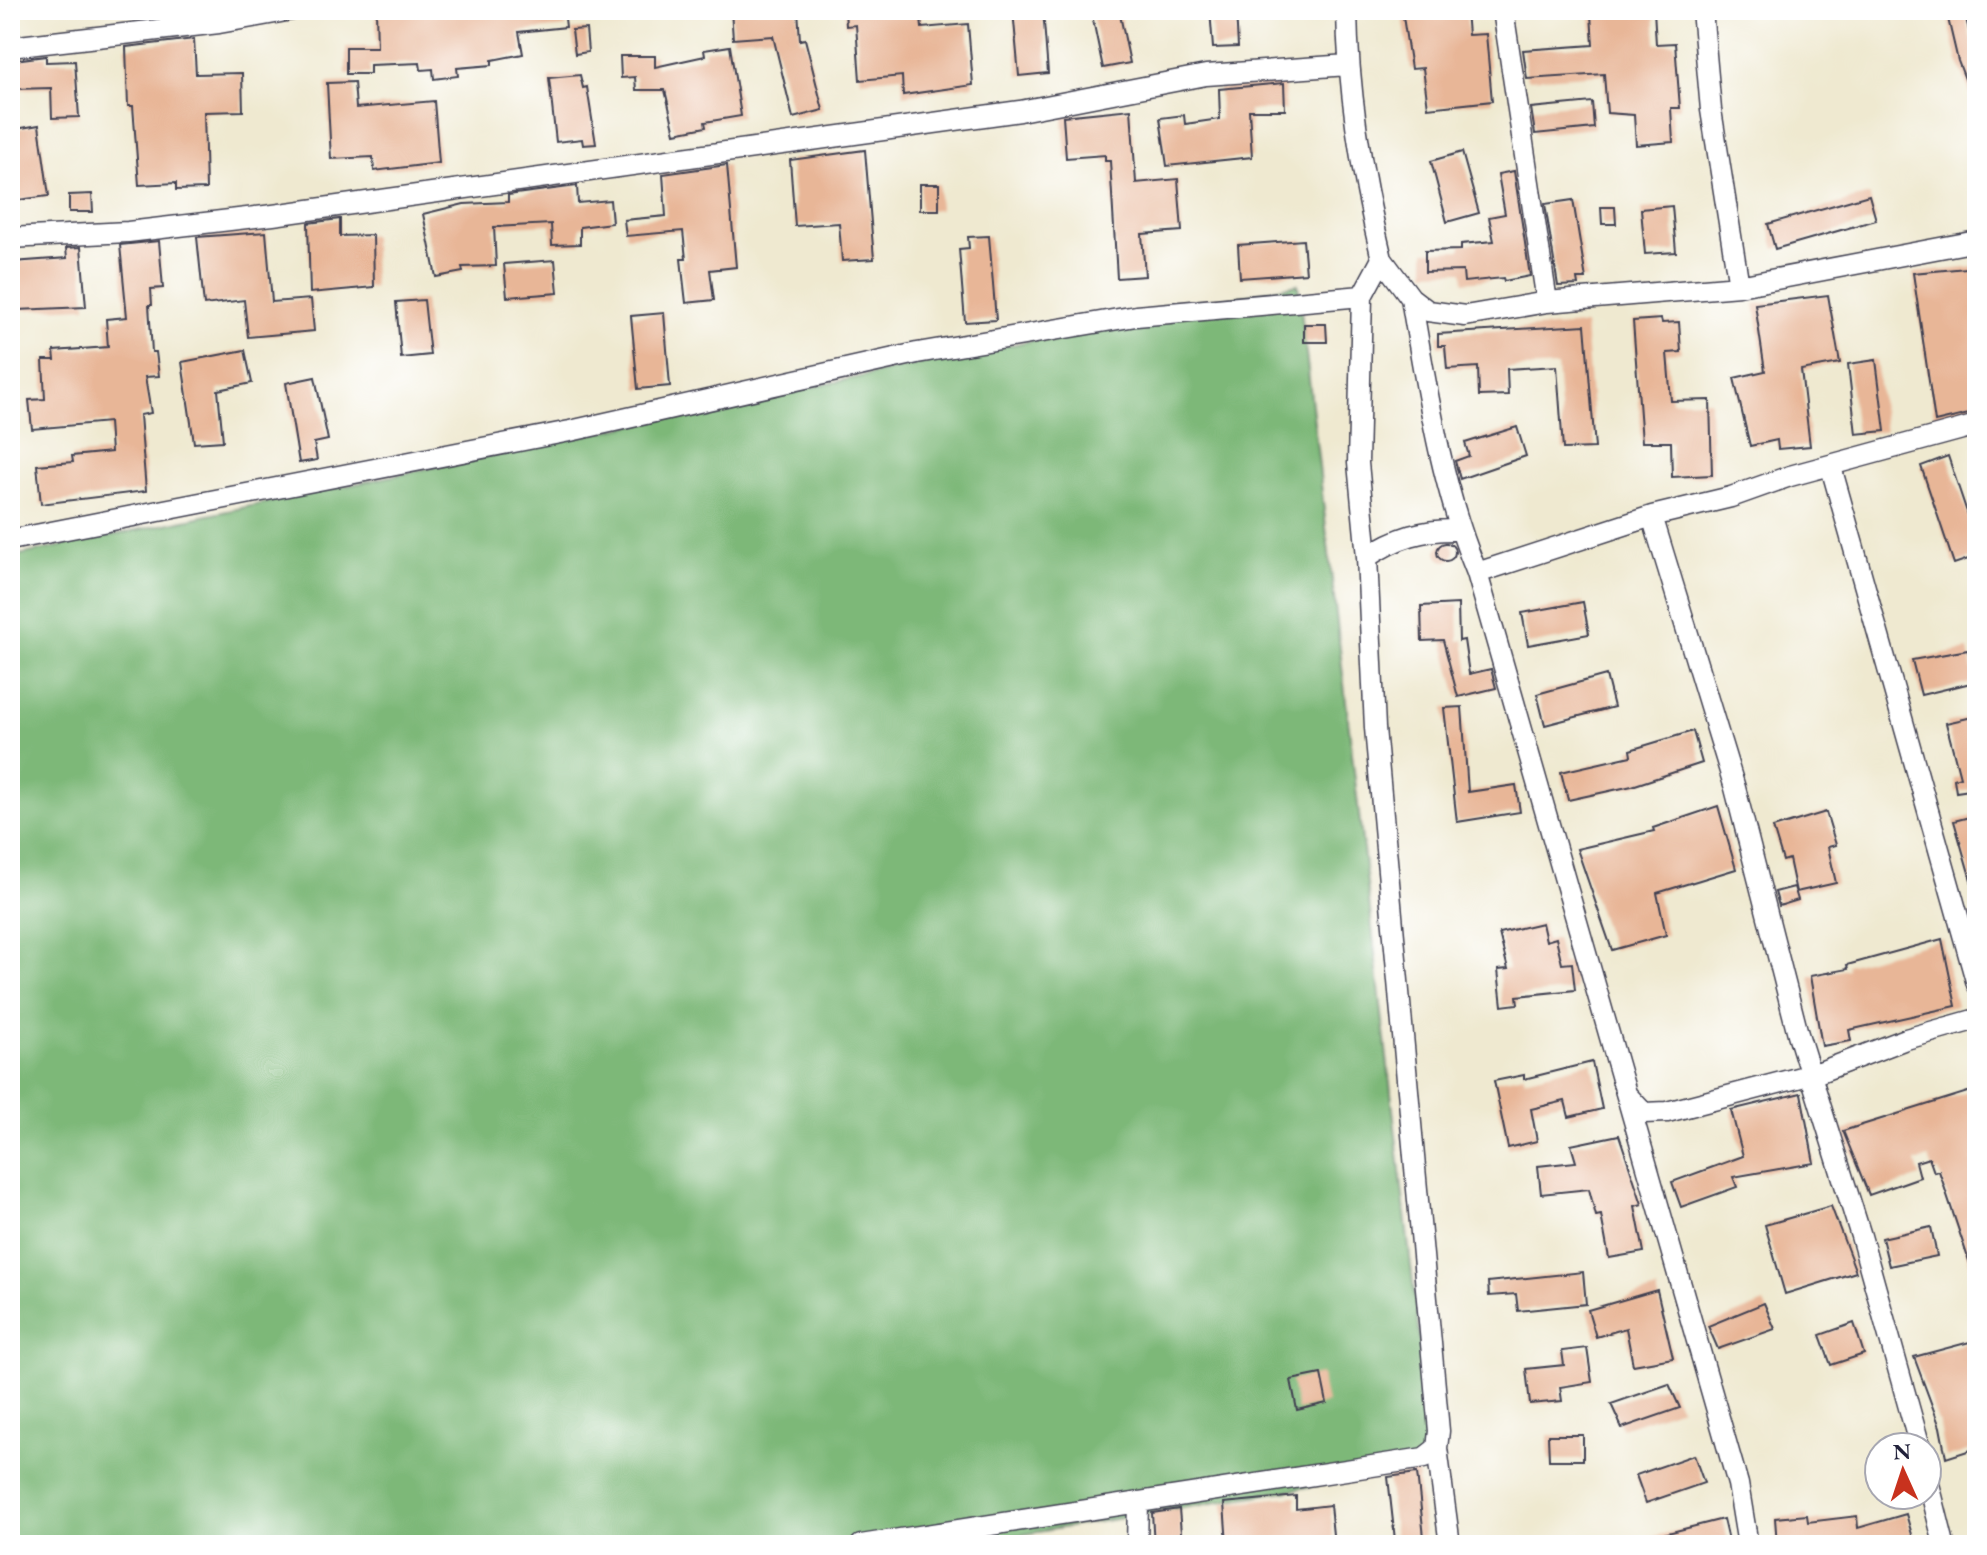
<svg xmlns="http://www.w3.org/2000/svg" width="1987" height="1555" viewBox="0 0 1987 1555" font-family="'EB Garamond',serif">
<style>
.forest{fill:#7db878;stroke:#506d5a;stroke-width:2}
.building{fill:#e8b697}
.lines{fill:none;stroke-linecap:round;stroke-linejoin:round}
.street-casing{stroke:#414051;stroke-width:23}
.street{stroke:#fff;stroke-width:20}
</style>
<rect width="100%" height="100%" fill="#fff"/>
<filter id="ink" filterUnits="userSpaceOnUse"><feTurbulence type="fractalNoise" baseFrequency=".0125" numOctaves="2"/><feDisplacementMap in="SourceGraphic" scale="16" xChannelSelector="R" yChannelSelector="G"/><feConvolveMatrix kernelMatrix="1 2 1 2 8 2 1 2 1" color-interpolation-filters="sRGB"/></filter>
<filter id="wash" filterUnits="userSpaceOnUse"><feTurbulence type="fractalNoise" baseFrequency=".006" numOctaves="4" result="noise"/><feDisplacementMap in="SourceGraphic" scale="32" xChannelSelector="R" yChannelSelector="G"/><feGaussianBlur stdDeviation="1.8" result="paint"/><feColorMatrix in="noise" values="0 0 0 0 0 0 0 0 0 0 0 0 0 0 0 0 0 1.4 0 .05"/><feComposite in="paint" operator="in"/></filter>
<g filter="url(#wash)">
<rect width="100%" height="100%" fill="#efe9d0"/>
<path class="forest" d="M1298 284 1434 1466 960 1545H10V557Z"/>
<g id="blocks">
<path class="building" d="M376 10H564L566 27 519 32 523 54 492 60V65L457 68 458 76 434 79 433 69 421 70 420 63 370 65V74H346V47H377Z
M731 10H798L800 40 805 39 823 110 793 118 773 36 733 39Z
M845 10H920L922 28 968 24 973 85 903 95 902 76 860 80 856 25 846 26Z
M1013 10H1043L1048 73 1019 76Z
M1091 10H1119L1130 63 1103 68Z
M1210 10H1236L1238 47 1213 48Z
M1402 10H1466L1468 35 1486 34 1492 101 1428 108 1423 68 1411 69Z
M1654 10 1656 44 1675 43 1680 108H1671L1673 142 1636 145 1634 115 1607 113 1604 74 1527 79 1523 50 1593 45 1591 14Z
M1946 10H1964L1977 63V110L1958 61Z
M586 29 588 52 575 54 572 30Z
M194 39 196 74 242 73 243 111 204 112 206 189 176 190V183L139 185 133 106H128L126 47Z
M730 46 741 116 705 122 706 127 675 133 665 90H636L635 77 621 78 620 56H655V67L705 56 704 50Z
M46 56V62L75 61 79 117 52 118 51 88 15 89 14 60Z
M580 75 583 88 587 87 596 144 583 145 582 139 556 142 549 78Z
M354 82 356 108 434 101 439 163 374 171 373 157 331 159 327 83Z
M1284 83 1285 110H1249L1252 157 1167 166 1160 118 1184 115 1185 124 1220 119 1219 89Z
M1592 102 1594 128 1535 134 1531 108Z
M1131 109 1136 183 1178 179 1182 231 1142 234 1145 276 1117 278 1110 161H1105V155L1066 158 1063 116Z
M39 125 49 196 18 200 10 130Z
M865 150 874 259 842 261 839 223 795 226 790 160Z
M1462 152 1479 213 1447 222 1431 161Z
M727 165 736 267 710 270 714 300 686 303 681 259H686L683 231 626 236 624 220 666 216 663 174Z
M1514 171 1530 276 1504 281 1503 278 1464 282 1463 271 1425 272V251L1461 250V244L1494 241 1489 217 1505 214 1498 174Z
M920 184H939V210H920Z
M577 186 578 203 610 200 612 223 580 227V244L552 245 551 224 494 227 496 266 462 267 463 272 436 277 423 214 464 204 508 202V195Z
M92 194 93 212H69V195Z
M1869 195 1876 220 1775 249 1768 224Z
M1573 200 1586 279H1577L1578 285 1558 286 1545 204Z
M1672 206 1676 252 1645 254 1641 209Z
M1601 207H1615L1616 224H1602Z
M340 219V236L373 235 374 287 310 293 308 223Z
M266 232 272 302 311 299 314 331 248 337 244 300 204 305 197 237Z
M989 236 996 320 965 322 959 249 969 248 968 237Z
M1303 240 1306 273 1240 278 1238 245Z
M159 241 163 288 151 289 152 305H149L152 352H156L159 376 145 377 151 413 140 415 146 491 41 504 37 465 73 462 72 456 111 452 109 422 32 429 29 400 45 399 43 360H55L54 351 108 347 106 319 127 317 120 245Z
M81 247 86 307 17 310 13 262 67 258 66 248Z
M555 260 558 293 507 297 504 264Z
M1977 267V412L1935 422 1913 273Z
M1828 295 1840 363 1801 370 1810 446 1778 449 1777 440 1750 446 1734 378 1765 371 1755 304Z
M424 300 430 355 401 358 396 302Z
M664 313 670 386 638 389 631 316Z
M1661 319 1662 323 1679 322 1681 352 1667 353 1671 401 1710 400 1712 475 1672 477 1671 442H1642L1633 321Z
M1304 324H1326L1327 342H1304Z
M1585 325 1595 448 1563 449 1557 366 1507 369 1508 395 1479 396 1478 367 1447 369 1445 346H1438V334Z
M245 350 252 383 218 390 223 441 194 443 182 362Z
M1876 360 1885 431 1856 434 1848 364Z
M315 377 328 440 314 443 317 460 299 463 286 383Z
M1517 427 1526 456 1460 479 1455 461 1469 456 1465 443Z
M1948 456 1972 527 1977 525V556L1954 564 1921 466Z
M1437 552a9 9 0 1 1 18 0a9 9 0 1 1-18 0Z
M1583 602 1589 634 1528 645 1522 613Z
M1458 604 1459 641 1464 640 1469 674 1491 669 1496 688 1458 697 1443 640 1422 641 1421 606Z
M1968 650 1975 682 1921 695 1912 660Z
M1606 675 1614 707 1545 725 1537 694Z
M1462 707 1468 792 1516 785 1520 812 1457 822 1444 708Z
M1977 716V789L1956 792 1954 779 1960 777 1946 723Z
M1693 731 1702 763 1632 786 1568 800 1561 772 1631 756 1630 750Z
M1718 806 1736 869 1657 893 1666 935 1612 950 1577 849 1654 831 1653 828Z
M1826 812 1836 845 1828 847 1836 883 1796 892 1789 859 1783 861 1773 828Z
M1977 815V886L1973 887 1954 821Z
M1794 887 1798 900 1779 906 1775 892Z
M1542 923 1546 941 1556 938 1562 964 1572 963 1575 990 1517 996 1518 1004 1502 1006 1498 970 1508 969 1499 933Z
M1942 939 1956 1006 1849 1030 1851 1041 1822 1046 1810 976 1848 969 1847 965Z
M1592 1062 1602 1109 1569 1117 1565 1101 1531 1109 1537 1141 1508 1148 1494 1081 1524 1075V1079Z
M1977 1089V1282H1976L1939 1171 1934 1172 1929 1158 1916 1162 1920 1177 1869 1195 1843 1131Z
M1801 1093 1814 1163 1733 1177 1737 1187 1681 1207 1672 1182 1743 1156 1731 1110Z
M1619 1135 1642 1204 1635 1206 1644 1252 1609 1258 1601 1215 1596 1216 1589 1189 1541 1194 1538 1166 1576 1162 1571 1145Z
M1831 1206 1856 1272 1785 1294 1765 1225Z
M1931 1227 1937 1256 1889 1266 1882 1238Z
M1583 1272 1586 1304 1518 1311 1516 1294 1489 1296 1488 1282Z
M1657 1290 1673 1358 1633 1365 1626 1328 1596 1337 1588 1310Z
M1764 1303 1775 1329 1718 1349 1708 1326Z
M1854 1323 1864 1354 1831 1365 1820 1335Z
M1977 1340V1448L1946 1458 1940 1427 1914 1357Z
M1587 1348 1592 1382 1560 1387 1562 1401 1530 1404 1526 1369 1564 1365 1562 1351Z
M1321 1374 1327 1403 1297 1410 1291 1380Z
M1669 1384 1680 1408 1622 1428 1611 1404Z
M1548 1435H1583V1460H1549Z
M1694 1455 1704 1483 1646 1503 1636 1475Z
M1417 1473 1424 1537 1395 1540 1388 1477Z
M1296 1496V1509L1330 1505 1334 1545H1227L1224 1503Z
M1179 1509 1182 1545H1154L1152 1513Z
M1906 1514 1915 1545H1777L1775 1518 1807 1515 1808 1522 1857 1516 1858 1528Z
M1723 1519 1729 1545H1641L1640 1540Z"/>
</g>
</g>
<g filter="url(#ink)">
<use href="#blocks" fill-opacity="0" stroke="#414051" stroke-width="2"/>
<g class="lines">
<g class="street-casing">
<path id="street" d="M1347 10C1348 94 1362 177 1382 259
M1503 10 1547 302
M1702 10 1711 110 1739 286
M10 47 219 23 292 10
M10 238 128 232 273 215 1020 111 1206 75 1348 65
M1411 298C1427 391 1441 486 1477 573L1738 1484 1748 1545
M1831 467 1977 984
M1652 516 1735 788 1798 1034 1861 1236 1920 1447
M10 540 570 431 917 353 1136 316 1362 296
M1367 557C1397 537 1423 529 1459 530
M1477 573 1652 516 1731 497 1790 476 1977 425
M1629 1097 1644 1113 1667 1112 1820 1072 1906 1039 1977 1019
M1437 1448 1450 1545
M1927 1476 1943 1540
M861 1545 1424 1458 1437 1448 1439 1431 1375 728 1367 557 1358 463 1362 296 1382 259 1411 298 1428 311 1465 316 1547 302 1739 286 1977 241
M1137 1545 1138 1503"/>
</g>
<use href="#street" class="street"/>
</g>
</g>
<rect width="1987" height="1555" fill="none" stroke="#fff" stroke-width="40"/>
<g transform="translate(1903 1471) rotate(357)"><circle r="38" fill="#ffffff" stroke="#a7a7b1" stroke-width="2"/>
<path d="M0-6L14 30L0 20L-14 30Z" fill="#c8321e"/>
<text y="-12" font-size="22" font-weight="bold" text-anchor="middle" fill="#22223b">N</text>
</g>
</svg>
